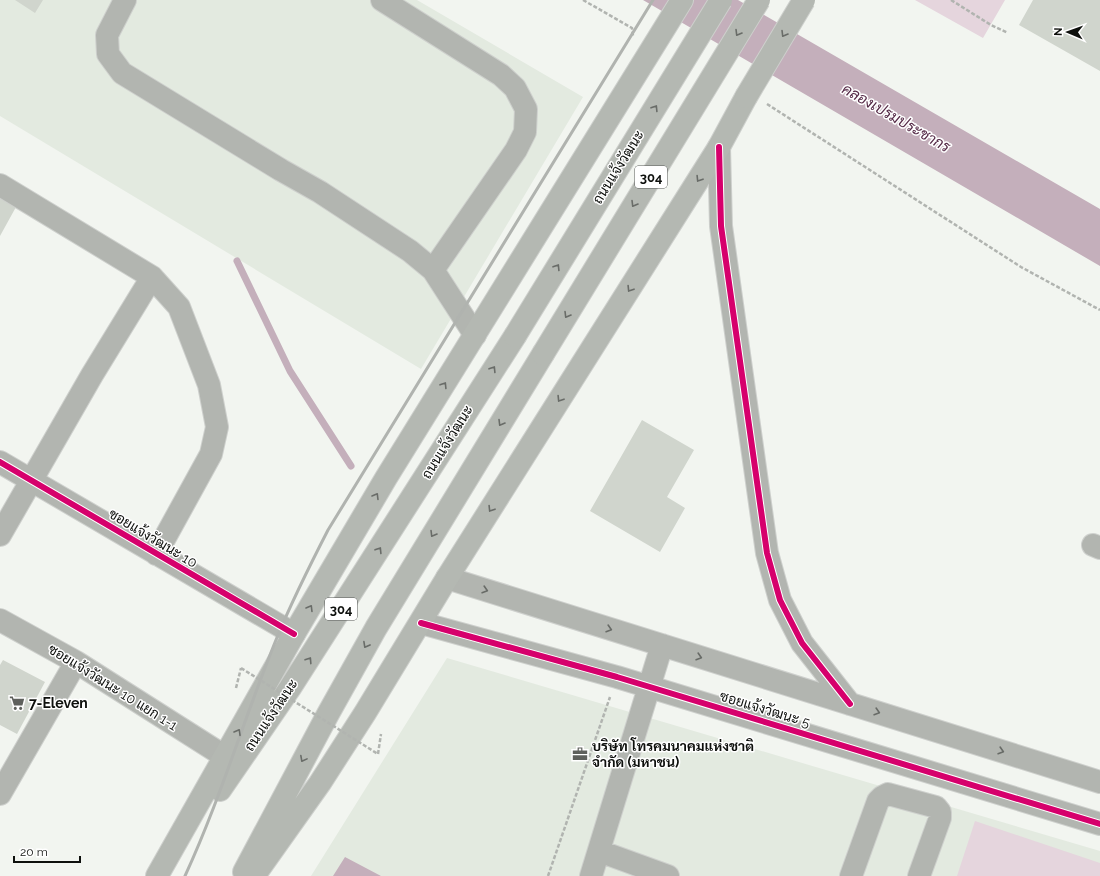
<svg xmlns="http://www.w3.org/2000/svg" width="1100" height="876" viewBox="0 0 1100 876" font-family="Raleway,Sarabun,sans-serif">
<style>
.built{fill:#e3eae0}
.green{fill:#e5d5dd}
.water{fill:#c4afbb}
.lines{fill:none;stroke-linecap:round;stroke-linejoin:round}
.stream{stroke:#c4afbb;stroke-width:7}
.building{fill:#d0d5cd}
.minor-casing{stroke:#ced0cd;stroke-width:24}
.major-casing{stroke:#ced0cd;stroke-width:24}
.path{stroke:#b1b4b0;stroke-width:2.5;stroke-dasharray:4 2;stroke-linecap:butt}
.minor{stroke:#b2b5b0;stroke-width:22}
.major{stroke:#b4b8b2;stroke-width:22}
.rail{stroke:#b0b3af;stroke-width:3}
.major-bridge-casing{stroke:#ced0cd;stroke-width:24;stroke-linecap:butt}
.path-bridge{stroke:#b1b4b0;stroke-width:2.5;stroke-dasharray:4 2;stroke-linecap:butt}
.major-bridge{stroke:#b4b8b2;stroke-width:22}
.cycleway-casing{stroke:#fff;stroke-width:8}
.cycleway{stroke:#d6006c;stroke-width:6}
.oneway{stroke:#696c68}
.oneway2{stroke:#686b67}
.labels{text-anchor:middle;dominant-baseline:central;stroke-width:3;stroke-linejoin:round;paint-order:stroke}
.shield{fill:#fff;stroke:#565856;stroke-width:1}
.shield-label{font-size:13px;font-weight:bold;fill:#0e100d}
.street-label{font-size:14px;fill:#0e100d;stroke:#fff}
.poi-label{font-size:14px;font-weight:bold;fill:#0e100d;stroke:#fff;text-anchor:start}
.water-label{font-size:15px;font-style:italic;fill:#552a47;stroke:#fff}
</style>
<rect width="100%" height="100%" fill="#f2f5f0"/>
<path class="built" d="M0 0H417L583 97 421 369 0 116Z
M447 658 1100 851V876H311Z"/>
<path class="green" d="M915 0H1005L983 38Z
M975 821 1100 863V876H957Z"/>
<path class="water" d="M643 0H738L1100 209V266Z
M345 857 381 876H333Z"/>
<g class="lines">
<path class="stream" d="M237 261 290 371 351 466"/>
</g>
<path class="building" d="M15 0H43L35 13Z
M1033 0H1100V71L1019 25Z
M0 197 16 207 0 236Z
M642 420 694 450 667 497 685 508 660 552 590 511Z
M3 660 45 682 17 734 0 725V665Z"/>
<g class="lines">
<g class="minor-casing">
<path id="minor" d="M125 0 107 35 108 54 122 73 281 170 320 192 410 251 433 270 475 335
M382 0 501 75 515 88 526 109 525 132 516 150 433 270
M719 147 721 226 767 553 780 600 802 643 850 704
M0 185 152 277
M0 462 294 634
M0 535 92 375 152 277 179 307 209 385 217 427 211 454 156 554
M1093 545 1100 548
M447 578 1100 782
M0 620 76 662 224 756
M421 623 617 677 1100 824
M0 794 76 662
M599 851 668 876
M591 876 662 645
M851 876 878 801 882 797 888 794 936 807 940 812V818L919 876"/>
</g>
<g class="major-casing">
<path id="major" d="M220 790 290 688 515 336
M244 872 328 714 376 628 543 354
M157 876 294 634 386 478 682 0
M254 876 320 783 365 713 447 578 719 147 746 97"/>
</g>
<path class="path" d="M583 0 632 28 633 36
M951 0 991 25 1008 33
M767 104 1021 267 1100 310
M236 688 241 668
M378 754 381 734
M548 876 610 697"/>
<use href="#minor" class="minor"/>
<use href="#major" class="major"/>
<path class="rail" d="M185 876C221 798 245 715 278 635 293 599 310 565 328 530L653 0"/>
<g class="major-bridge-casing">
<path id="major-bridge" d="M746 97 804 0
M515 336 721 0
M543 354 759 0"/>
</g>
<path class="path-bridge" d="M241 668 378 754"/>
<use href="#major-bridge" class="major-bridge"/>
<g class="cycleway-casing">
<path id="cycleway" d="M719 147 721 226 767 553 780 600 802 643 850 704
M0 462 294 634
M421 623 617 677 1100 824"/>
</g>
<use href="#cycleway" class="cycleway"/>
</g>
<defs><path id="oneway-chevron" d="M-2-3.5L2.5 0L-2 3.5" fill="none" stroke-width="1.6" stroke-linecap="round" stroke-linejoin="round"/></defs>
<g class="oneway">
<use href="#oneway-chevron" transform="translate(738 33) rotate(121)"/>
<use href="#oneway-chevron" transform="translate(784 34) rotate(121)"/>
<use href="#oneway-chevron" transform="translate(655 108) rotate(-58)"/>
<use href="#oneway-chevron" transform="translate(699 179) rotate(122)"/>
<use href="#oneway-chevron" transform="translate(634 204) rotate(121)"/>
<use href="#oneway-chevron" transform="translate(557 267) rotate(-58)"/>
<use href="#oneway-chevron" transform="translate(630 289) rotate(122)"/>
<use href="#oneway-chevron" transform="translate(567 315) rotate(121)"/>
<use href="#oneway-chevron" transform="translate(493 369) rotate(-58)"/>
<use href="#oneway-chevron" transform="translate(444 385) rotate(-58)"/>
<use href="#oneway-chevron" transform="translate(560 399) rotate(122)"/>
<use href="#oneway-chevron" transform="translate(501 423) rotate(121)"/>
<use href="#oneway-chevron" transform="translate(376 496) rotate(-59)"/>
<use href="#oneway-chevron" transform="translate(491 509) rotate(122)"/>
<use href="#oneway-chevron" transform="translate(433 534) rotate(121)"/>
<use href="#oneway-chevron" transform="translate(379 550) rotate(-58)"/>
<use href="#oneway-chevron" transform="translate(310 608) rotate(-59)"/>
<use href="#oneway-chevron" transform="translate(366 645) rotate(119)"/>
<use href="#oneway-chevron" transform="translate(309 660) rotate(-57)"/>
<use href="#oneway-chevron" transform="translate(238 732) rotate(-60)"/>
<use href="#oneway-chevron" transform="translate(303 759) rotate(118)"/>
</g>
<g class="oneway2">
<use href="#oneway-chevron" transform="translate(485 590) rotate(17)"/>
<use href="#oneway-chevron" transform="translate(609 629) rotate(17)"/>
<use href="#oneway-chevron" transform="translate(699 657) rotate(17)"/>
<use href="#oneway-chevron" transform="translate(877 712) rotate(17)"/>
<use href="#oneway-chevron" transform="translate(1001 751) rotate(17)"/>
</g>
<defs>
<g id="supermarket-bare" transform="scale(1.2)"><path d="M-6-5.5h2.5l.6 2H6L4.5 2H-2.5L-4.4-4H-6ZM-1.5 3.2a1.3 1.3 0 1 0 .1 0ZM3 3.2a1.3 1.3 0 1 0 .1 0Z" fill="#5e605c" stroke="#fff" stroke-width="2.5" paint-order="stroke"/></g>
<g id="office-bare" transform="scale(1.2)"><path d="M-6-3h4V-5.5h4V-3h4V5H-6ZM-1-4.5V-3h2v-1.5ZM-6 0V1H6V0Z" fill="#5e605c" stroke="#fff" stroke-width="2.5" paint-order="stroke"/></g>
</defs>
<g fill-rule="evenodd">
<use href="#supermarket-bare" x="17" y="703"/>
<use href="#office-bare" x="580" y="754"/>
</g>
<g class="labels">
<g class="shield">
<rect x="635" y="166" width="32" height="22" rx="3"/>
<rect x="325" y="598" width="32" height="22" rx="3"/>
</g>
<g class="shield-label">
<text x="651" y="177">304</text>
<text x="341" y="609">304</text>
</g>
<g class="street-label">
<text transform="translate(618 167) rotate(-58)">ถนนแจ้งวัฒนะ</text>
<text transform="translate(447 442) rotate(-58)">ถนนแจ้งวัฒนะ</text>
<text transform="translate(153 538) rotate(31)">ซอยแจ้งวัฒนะ 10</text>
<text transform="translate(113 687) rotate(32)">ซอยแจ้งวัฒนะ 10 แยก 1-1</text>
<text transform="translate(765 709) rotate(17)">ซอยแจ้งวัฒนะ 5</text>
<text transform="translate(271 715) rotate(-56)">ถนนแจ้งวัฒนะ</text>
</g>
<g class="poi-label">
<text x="29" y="703">7-Eleven</text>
<text x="592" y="746">บริษัท โทรคมนาคมแห่งชาติ<tspan x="592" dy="16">จำกัด (มหาชน)</tspan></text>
</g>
<g class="water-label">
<text transform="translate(896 118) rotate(30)">คลองเปรมประชากร</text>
</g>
</g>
<g transform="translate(1068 32) rotate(272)" stroke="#ffffff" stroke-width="3" paint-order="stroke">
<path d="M0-3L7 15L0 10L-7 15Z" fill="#0e100d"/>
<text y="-6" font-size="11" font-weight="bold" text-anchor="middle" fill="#0e100d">N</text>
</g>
<path d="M14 856v6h66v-6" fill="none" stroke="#0e100d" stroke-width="2"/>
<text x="20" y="856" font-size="12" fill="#0e100d" stroke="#ffffff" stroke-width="3" paint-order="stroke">20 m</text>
</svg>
